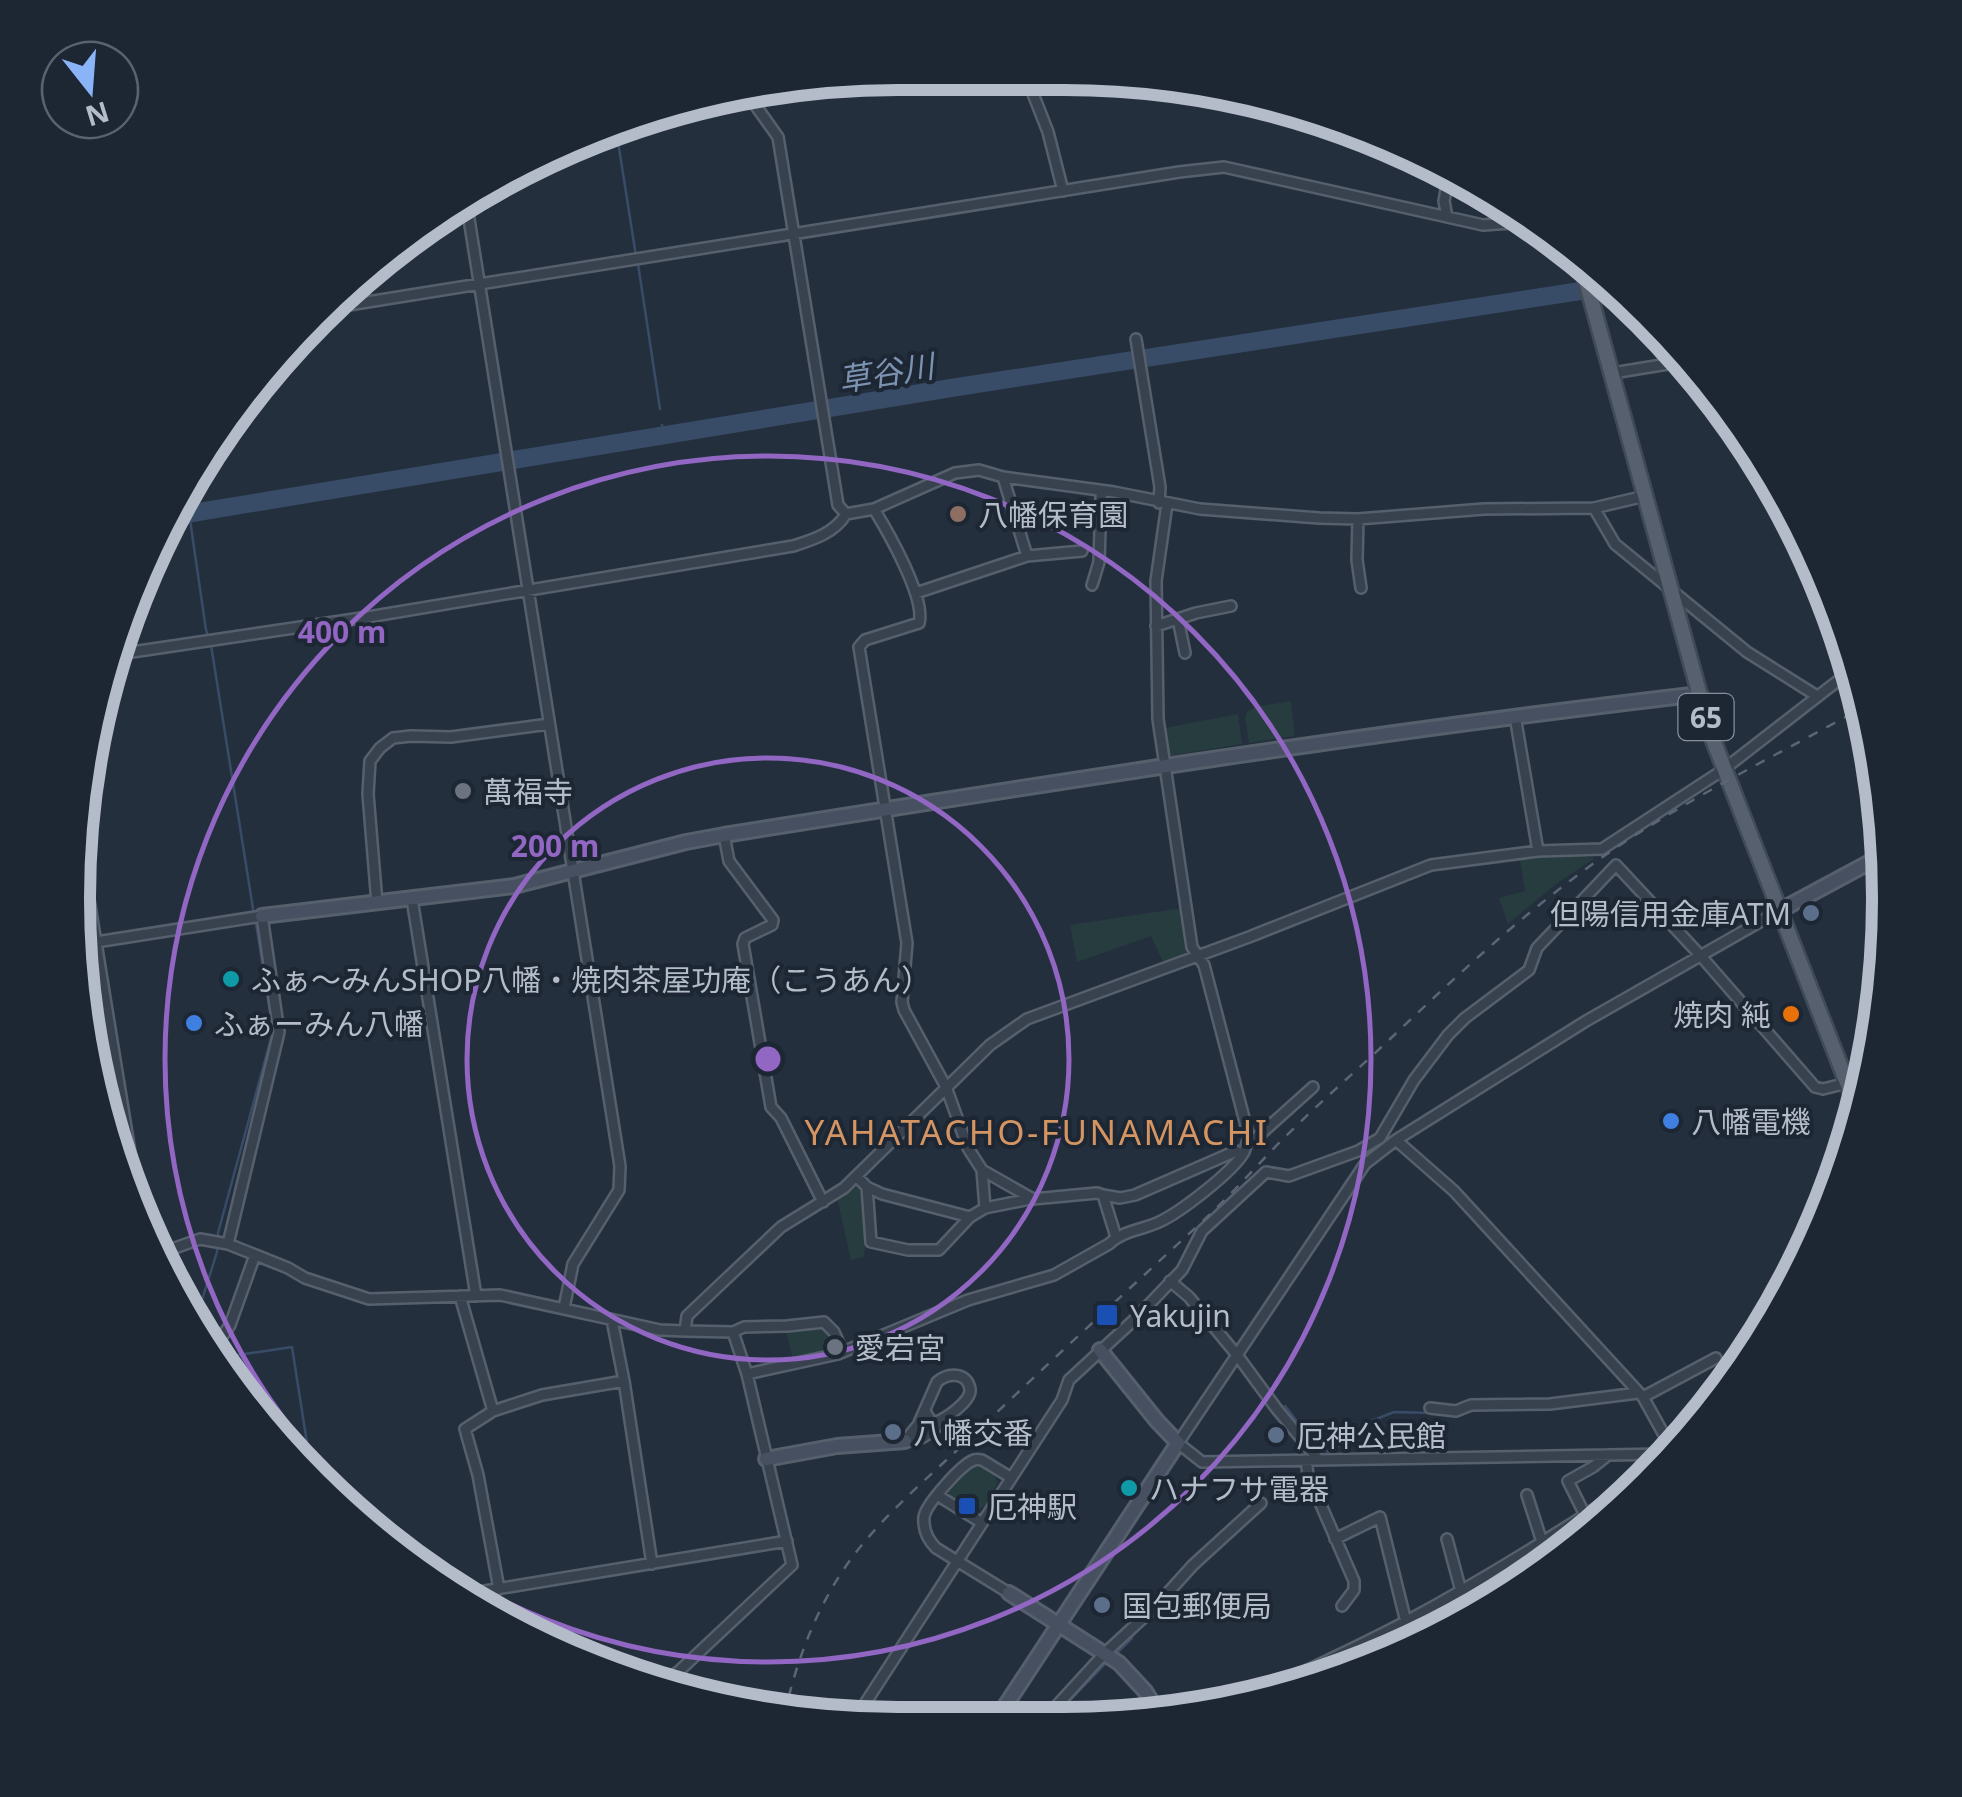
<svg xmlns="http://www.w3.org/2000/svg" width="1962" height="1797" viewBox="0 0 1962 1797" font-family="'Noto Sans','Noto Sans JP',sans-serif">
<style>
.green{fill:#263c3f}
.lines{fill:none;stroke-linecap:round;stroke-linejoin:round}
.stream{stroke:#394c67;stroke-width:2.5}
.river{stroke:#394c67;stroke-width:18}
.street-casing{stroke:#565f6c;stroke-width:14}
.secondary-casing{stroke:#565f6c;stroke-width:18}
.primary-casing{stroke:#414a57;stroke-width:19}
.street{stroke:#38414e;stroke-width:9}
.secondary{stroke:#465061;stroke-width:12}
.primary{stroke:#56606e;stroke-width:14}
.rail{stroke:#5a6575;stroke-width:2.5;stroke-dasharray:10 10;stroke-linecap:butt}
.ring{fill:none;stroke:#9266c3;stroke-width:5}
.education-dot{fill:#8d6e63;stroke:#1d2633;stroke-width:4}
.worship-dot{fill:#6b7280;stroke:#1d2633;stroke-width:4}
.service-dot{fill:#5c6f8a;stroke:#1d2633;stroke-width:4}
.culture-dot{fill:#0f9aa8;stroke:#1d2633;stroke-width:4}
.food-dot{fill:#e8710a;stroke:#1d2633;stroke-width:4}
.shop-dot{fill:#3f7fe0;stroke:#1d2633;stroke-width:4}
.transit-dot{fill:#1a4fb4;stroke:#1d2633;stroke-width:4}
.labels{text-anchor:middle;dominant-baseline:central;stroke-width:8;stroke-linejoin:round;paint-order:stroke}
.shield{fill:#1d2633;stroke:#878f9c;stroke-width:2.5}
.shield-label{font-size:28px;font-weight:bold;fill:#b4bcc9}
.poi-label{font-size:30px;fill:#b4bcc9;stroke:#1d2633;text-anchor:start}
.water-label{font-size:32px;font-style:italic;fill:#7c92b1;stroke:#1d2633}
.quarter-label{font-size:35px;letter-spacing:2.5px;fill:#d59563;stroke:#1d2633}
.rim{fill:none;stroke:#b4bcc9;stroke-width:12}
.centre{fill:#9266c3;stroke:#1d2633;stroke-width:5}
.ring-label{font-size:30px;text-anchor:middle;font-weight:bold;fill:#9266c3;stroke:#1d2633;stroke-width:8;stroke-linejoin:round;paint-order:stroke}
</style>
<rect width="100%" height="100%" fill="#242f3e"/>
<path class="green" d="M1291 701 1295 736 1249 743 1245 718 1247 712 1255 707Z
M1238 714 1242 744 1168 756 1165 728Z
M1571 854 1595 858 1556 884 1508 924 1499 898 1525 891 1520 860Z
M1182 908 1188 952 1163 962 1151 936 1077 962 1070 925Z
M857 1186 863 1191 867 1231 864 1257 851 1260 837 1198Z
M822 1325 838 1342 831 1344 833 1350 793 1360 786 1330Z
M979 1466 994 1476 998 1482 986 1505 975 1511 949 1495V1492L971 1469Z"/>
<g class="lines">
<path class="stream" d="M616 129 636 256
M638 264 660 409
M662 425 665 437
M189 513 206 630 211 645 254 915
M196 1319 217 1252 218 1233 273 1031 256 923
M218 1358 292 1347 312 1475
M1285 1406C1298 1422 1310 1443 1329 1452L1351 1438 1361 1425 1394 1412 1434 1413
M1115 1655 1132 1638
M1047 1724 1109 1660"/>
<path class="river" d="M168 517 951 388 1613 286"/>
<g class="street-casing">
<path id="street" d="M1030 79 1028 81 1048 132 1063 191
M743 88 778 137 838 505 846 514
M1236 92 1239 93
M466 200 620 1166 619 1190 573 1264 564 1308
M1447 217 1444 201 1449 173
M330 308 1179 172 1224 167 1483 225 1526 222 1527 216
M1136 339 1160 487 1159 503
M1613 373 1686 361
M1003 477 1027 556
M1594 508 1645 496
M874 509C888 532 926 598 919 623L865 640 859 647 907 943 902 1002 904 1010 946 1087 968 1148 982 1170 1033 1199 1097 1193 1103 1195 1116 1237
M1358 519 1357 560 1361 588
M1092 585 1099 562 1101 496 1103 491
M916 593 1027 556 1082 551
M1178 619 1185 653
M1156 626 1196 613 1231 606
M112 655 368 617 793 546C812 540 835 533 846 514L874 509 955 473 979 470 1003 477 1114 492 1200 509 1319 518 1358 519 1484 509 1594 508 1615 544 1747 652 1817 696
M1515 716 1538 851
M724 835 729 861 773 920 772 925 745 938 743 944 771 1107 781 1118 823 1202
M80 844 142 1226
M412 899 476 1296
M377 903 368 794 370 761 380 748 393 738 411 736 451 737 549 724
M77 945 262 916 279 1032 228 1244
M1247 1143 1255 1139 1313 1087
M982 1170 985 1208
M857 1177 867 1187 871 1242 908 1250H939L970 1217 985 1208 1030 1199
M867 1187 882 1194 970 1217
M1103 1195 1120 1198 1135 1195 1236 1151 1241 1155
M158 1254 200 1239 228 1244 288 1268 305 1278 369 1299 500 1295 660 1330 685 1331 687 1316 781 1227 844 1188 990 1045 1027 1019 1249 937 1431 865 1538 851 1602 849 1723 770 1853 669
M1170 1281 1189 1297 1237 1355
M460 1296 493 1411 465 1429 478 1475 499 1589
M612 1320 624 1381 652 1564
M685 1331 733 1332 744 1327 787 1326 824 1322 834 1332 843 1352
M213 1350 230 1325 255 1255
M1237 1355 1276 1408 1318 1459
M747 1374 838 1354 968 1300 1054 1275 1109 1244C1122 1231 1142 1230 1159 1222 1179 1213 1233 1172 1244 1152 1246 1147 1247 1142 1249 1137L1204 965 1192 947 1158 719 1156 581 1167 504
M1643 1397 1716 1358
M1430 1408 1456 1411 1471 1405 1550 1404 1638 1393
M493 1411 542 1395 624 1381
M905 1441 918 1425 937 1382C947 1373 967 1371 970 1389 972 1401 945 1419 936 1422L930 1420 925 1411
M905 1441C922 1441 929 1434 941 1423
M1665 1454 1202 1462 1178 1443 1365 1164 1396 1140 1586 1021 1779 911
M1306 1460 1308 1475 1354 1581V1590L1342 1606
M937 1495 982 1523
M1527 1495 1542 1542
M1585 1515 1568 1481 1593 1467 1608 1455
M1335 1539 1380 1517 1406 1622
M1447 1539 1461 1591
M1009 1593 936 1548C928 1540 923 1529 924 1517 926 1504 962 1464 974 1460 977 1459 980 1460 982 1460L1010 1477
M460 1595 787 1541
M656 1686 678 1672 792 1565 747 1374 733 1332
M1234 1706C1290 1677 1349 1652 1405 1622 1491 1576 1572 1524 1653 1471L1661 1464 1665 1454 1673 1451 1643 1397 1454 1191 1396 1140
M855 1719 1062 1400 1069 1380 1135 1319 1182 1270 1202 1231 1266 1172 1289 1176 1358 1151 1380 1138 1414 1080 1448 1035 1465 1018 1529 970 1537 948 1616 865 1700 955 1815 1087 1823 1089 1847 1083
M1040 1724 1104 1654 1156 1606 1193 1565 1261 1503"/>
</g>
<g class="secondary-casing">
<path id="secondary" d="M1779 911 1885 854
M262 916 514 886 686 842 724 835C1049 783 1373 732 1700 694
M766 1459 837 1446 905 1441
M1009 1593 1119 1663 1145 1691 1160 1715
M1358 1668 1495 1595 1560 1554
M994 1723 1178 1443 1157 1421 1100 1350"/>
</g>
<g class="primary-casing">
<path id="primary" d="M1580 259 1710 732 1858 1111"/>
</g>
<use href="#street" class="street"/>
<use href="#secondary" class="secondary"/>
<use href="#primary" class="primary"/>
<path class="rail" d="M784 1716C798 1654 821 1595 861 1546 893 1507 932 1474 969 1439 1047 1364 1127 1291 1206 1218 1234 1192 1258 1164 1285 1137 1319 1103 1355 1072 1390 1039 1447 985 1504 931 1566 884 1657 813 1764 762 1864 707"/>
</g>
<g class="ring">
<circle cx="768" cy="1059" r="301"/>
<circle cx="768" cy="1059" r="603"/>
</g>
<circle class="education-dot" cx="958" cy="514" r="10"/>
<g class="worship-dot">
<circle cx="463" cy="791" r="10"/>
<circle cx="835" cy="1347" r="10"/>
</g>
<g class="service-dot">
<circle cx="1811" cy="913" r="10"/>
<circle cx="893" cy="1432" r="10"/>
<circle cx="1276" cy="1435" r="10"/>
<circle cx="1102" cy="1605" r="10"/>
</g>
<g class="culture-dot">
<circle cx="231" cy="979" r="10"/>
<circle cx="1129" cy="1488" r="10"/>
</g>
<circle class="food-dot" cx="1791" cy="1014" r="10"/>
<g class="shop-dot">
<circle cx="194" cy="1023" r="10"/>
<circle cx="1671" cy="1121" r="10"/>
</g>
<g class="transit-dot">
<rect x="1095" y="1303" width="24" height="24" rx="5"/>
<rect x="957" y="1496" width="20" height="20" rx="5"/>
</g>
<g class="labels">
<rect class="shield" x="1678.5" y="694" width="55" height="46" rx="8"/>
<g class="shield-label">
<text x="1706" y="717">65</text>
</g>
<g class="poi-label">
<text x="978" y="514">八幡保育園</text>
<text x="483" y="791">萬福寺</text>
<text x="1791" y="913" text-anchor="end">但陽信用金庫ATM</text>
<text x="251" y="979">ふぁ～みんSHOP八幡・焼肉茶屋功庵（こうあん）</text>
<text x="1771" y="1014" text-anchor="end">焼肉 純</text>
<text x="214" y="1023">ふぁーみん八幡</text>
<text x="1691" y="1121">八幡電機</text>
<text x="1130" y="1315">Yakujin</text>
<text x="855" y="1347">愛宕宮</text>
<text x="913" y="1432">八幡交番</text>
<text x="1296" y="1435">厄神公民館</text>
<text x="1149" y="1488">ハナフサ電器</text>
<text x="987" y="1506">厄神駅</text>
<text x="1122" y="1605">国包郵便局</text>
</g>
<g class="water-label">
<text transform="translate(886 372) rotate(-9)">草谷川</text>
</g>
<g class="quarter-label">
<text x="1037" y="1131">YAHATACHO-FUNAMACHI</text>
</g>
</g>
<path d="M0 0H1962V1797H0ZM898 90H1064A808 808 0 0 1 1872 898V899A808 808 0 0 1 1064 1707H898A808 808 0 0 1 90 899V898A808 808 0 0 1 898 90Z" fill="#1d2633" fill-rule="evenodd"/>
<path class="rim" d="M898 90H1064A808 808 0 0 1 1872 898V899A808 808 0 0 1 1064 1707H898A808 808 0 0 1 90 899V898A808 808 0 0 1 898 90Z"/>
<circle cx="768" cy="1059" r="15" class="centre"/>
<g class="ring-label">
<text x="342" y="643">400 m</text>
<text x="555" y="857">200 m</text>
</g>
<g transform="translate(90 90) rotate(163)"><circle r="48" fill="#1d2633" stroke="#59626f" stroke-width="2.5"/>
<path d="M0-8L18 38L0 25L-18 38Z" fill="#8ab4f8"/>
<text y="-15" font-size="28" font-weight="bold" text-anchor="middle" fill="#b4bcc9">N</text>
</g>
</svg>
